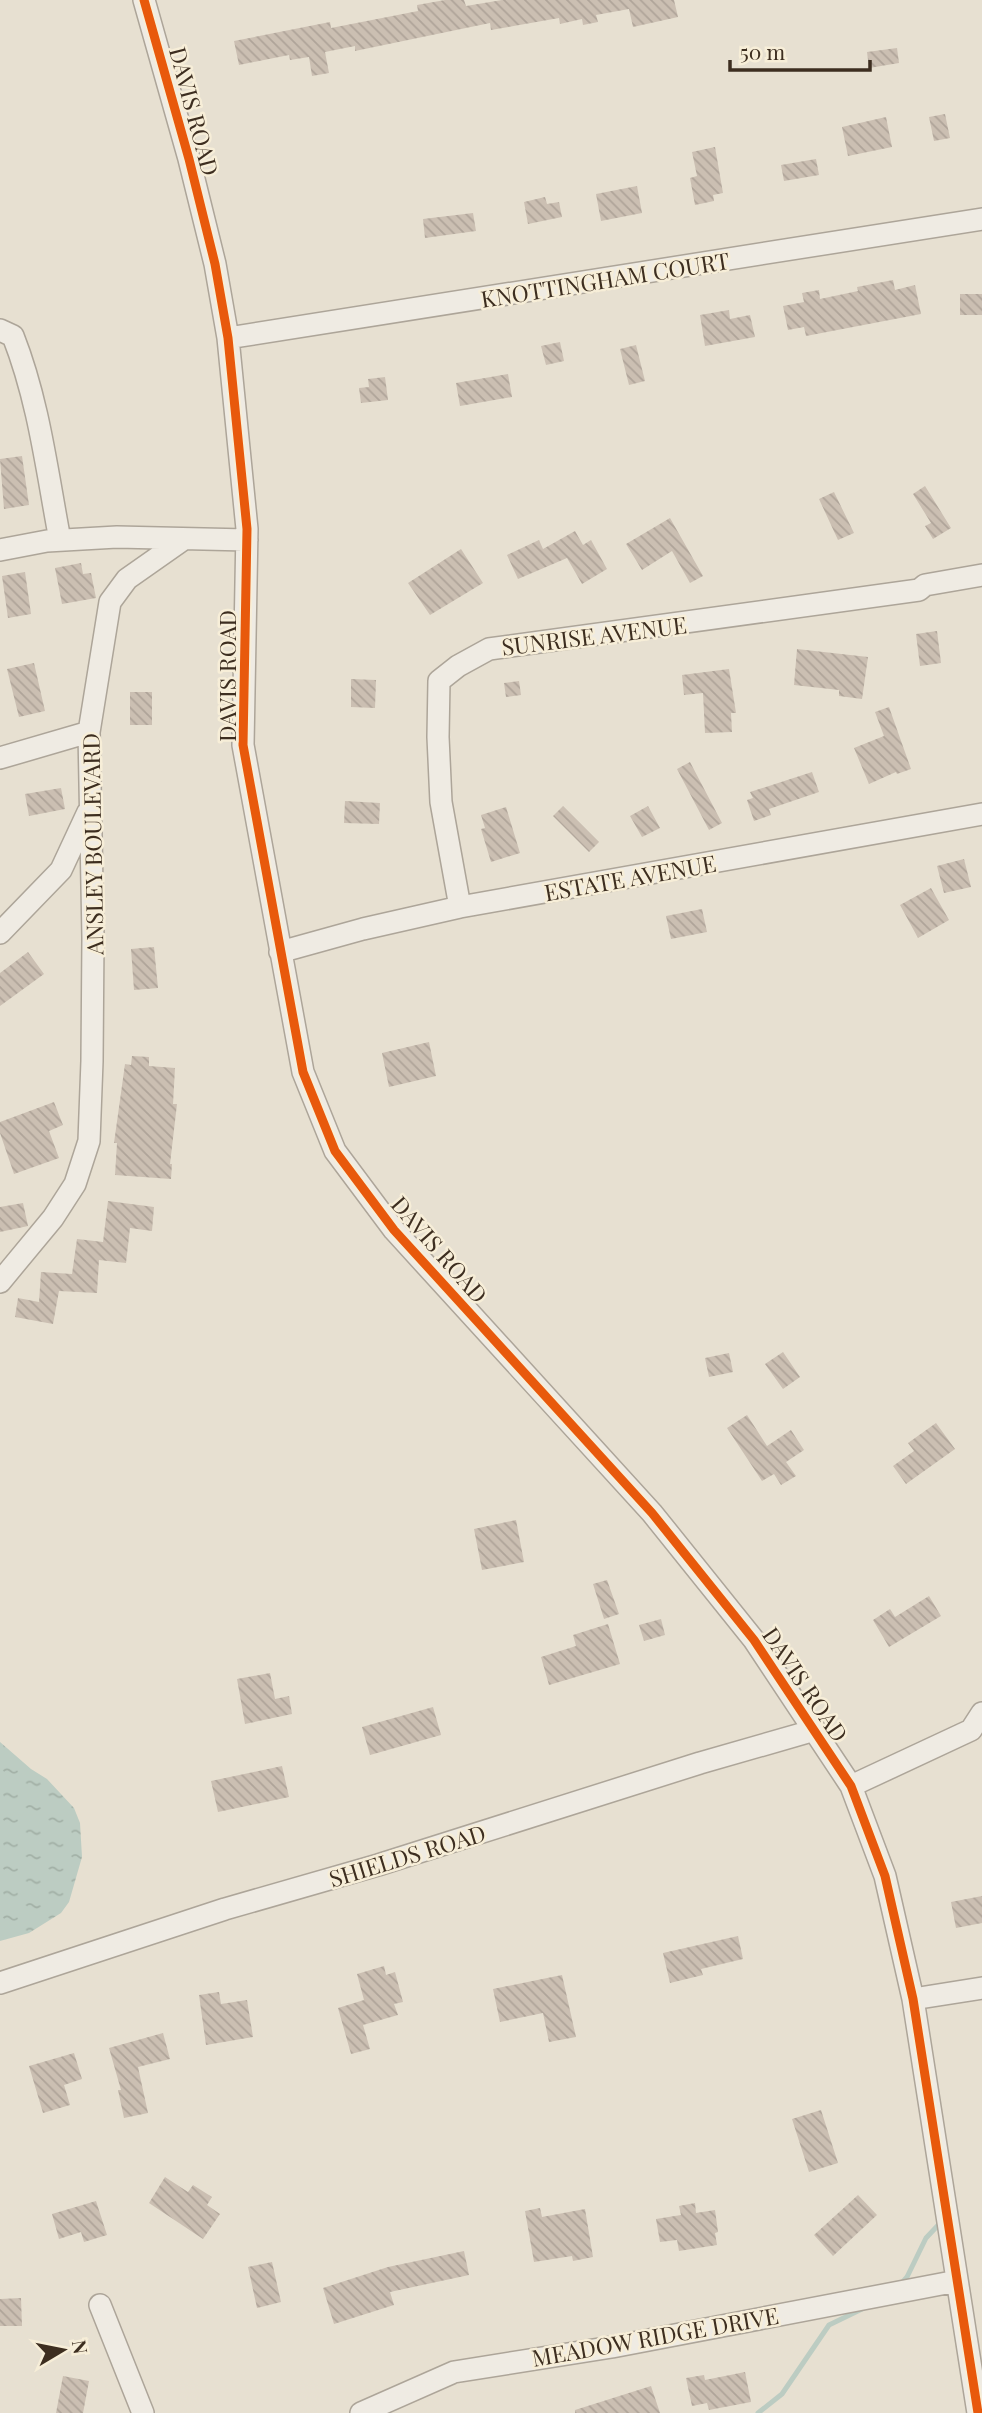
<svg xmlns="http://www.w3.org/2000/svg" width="982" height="2413" viewBox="0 0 982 2413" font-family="'Playfair Display',serif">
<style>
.water{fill:url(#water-ripples)}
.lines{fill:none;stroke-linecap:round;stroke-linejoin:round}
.stream{stroke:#bcccc2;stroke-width:5}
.building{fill:url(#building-back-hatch)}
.street-casing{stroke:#ada599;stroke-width:24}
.street{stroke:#efebe3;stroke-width:21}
.cycleway-casing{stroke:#f7eed8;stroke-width:13}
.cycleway{stroke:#e8590c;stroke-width:9}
.labels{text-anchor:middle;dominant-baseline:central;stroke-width:5;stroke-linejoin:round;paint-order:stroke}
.street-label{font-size:23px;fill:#3d2e20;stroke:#f7eed8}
</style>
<defs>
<pattern id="water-ripples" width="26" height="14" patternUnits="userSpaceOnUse" patternTransform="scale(1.75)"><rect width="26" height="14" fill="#bcccc2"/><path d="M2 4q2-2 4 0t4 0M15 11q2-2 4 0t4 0" fill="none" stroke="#a2b0a6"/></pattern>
<pattern id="building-back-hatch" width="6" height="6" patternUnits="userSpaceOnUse" patternTransform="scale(1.75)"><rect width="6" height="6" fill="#cbbfb2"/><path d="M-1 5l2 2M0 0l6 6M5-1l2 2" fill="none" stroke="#afa499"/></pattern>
</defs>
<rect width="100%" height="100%" fill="#e7e0d1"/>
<path class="water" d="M0 1742 31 1769 47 1779 74 1808 80 1823 82 1857 69 1902 61 1913 29 1933 0 1941Z"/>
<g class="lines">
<path class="stream" d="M901 2284 907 2277 926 2238 943 2220
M758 2413 782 2394 829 2325 864 2308"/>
</g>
<path class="building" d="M445 0H464L466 6 502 0H674L678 17 633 27 629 9 596 15 598 22 583 25 582 19 560 24 559 18 491 30 490 23 355 51V46L325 52 329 73 312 76 309 57 290 60 289 55 239 65 234 41 330 22 331 28 418 11 417 5Z
M897 48 899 63 869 68 867 52Z
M945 114 950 138 934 141 929 117Z
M886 117 892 147 848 156 842 127Z
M715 147 723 193 713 195 714 201 695 205 690 178 697 176 692 152Z
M816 159 819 175 784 181 781 165Z
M637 186 642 213 601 221 596 194Z
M545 197 547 204 559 202 562 217 528 224 524 202Z
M473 213 476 231 425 238 423 219Z
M893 280 895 290 915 285 921 314 806 336 804 327 788 330 783 306 804 302 802 293 819 290 820 299 858 291 857 287Z
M960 294H982V315H960Z
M729 310 730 319 750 315 755 337 705 346 700 315Z
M560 342 564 361 546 365 541 346Z
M636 345 645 381 629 385 620 349Z
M508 374 512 397 460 406 456 383Z
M385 377 388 400 361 403 359 388 369 387 368 379Z
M22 456 29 505 4 509 0 459Z
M925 486 951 528 933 539 925 526 931 523 913 494Z
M834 492 854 533 838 540 819 499Z
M670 518 703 576 690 583 672 551 642 570 626 544Z
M575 531 583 545 591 540 607 569 582 584 567 558 518 579 507 555 539 540 543 549Z
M461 549 483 583 430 615 408 583Z
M81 563 83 574 91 573 96 598 62 604 55 568Z
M25 572 31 614 8 618 2 576Z
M937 631 941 663 920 666 916 634Z
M797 649 868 657 862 699 839 696V690L794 685Z
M34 663 45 711 19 717 7 669Z
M729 669 736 713H731L732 732 705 733 703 693 684 695 682 675Z
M351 679 376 680 375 708 351 707Z
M519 681 521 695 506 697 504 683Z
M130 692H152V725H130Z
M889 707 911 769 897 774 896 772 869 784 854 748 884 736 875 712Z
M690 762 722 823 709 830 677 769Z
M812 772 819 792 769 809 771 815 754 821 747 800 753 798 750 792Z
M61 788 65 809 29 816 25 794Z
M345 801 380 803 379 824 344 823Z
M563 806 599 842 589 852 553 816Z
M648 806 660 828 642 837 630 816Z
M506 807 520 853 491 862 481 829 485 828 481 815Z
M964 859 971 887 944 893 937 866Z
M931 888 949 920 918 938 900 905Z
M702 909 707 932 671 939 666 916Z
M154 947 158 988 134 990 131 949Z
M28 952 44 974 0 1006V973Z
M429 1042 436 1076 389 1087 382 1053Z
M132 1056 149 1057V1066L175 1068 173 1104H177L170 1164H172L171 1179 115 1175 117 1143H114L125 1064 131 1065Z
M54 1102 63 1125 49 1131 59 1158 14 1174 0 1133V1122Z
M108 1201 154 1207 152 1231 130 1228 126 1263 99 1260 97 1293 59 1291 53 1324 15 1317 18 1298 39 1302 41 1272 72 1274 77 1239 103 1242Z
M23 1203 28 1226 0 1232V1207Z
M783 1352 800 1377 783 1389 765 1364Z
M729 1353 733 1372 709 1377 705 1358Z
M747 1415 767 1446 791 1430 804 1450 786 1462 796 1476 781 1485 774 1474 762 1481 727 1428Z
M936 1423 955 1449 906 1484 893 1466 914 1451 908 1443Z
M516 1520 524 1562 482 1570 474 1529Z
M607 1580 619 1614 604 1619 593 1584Z
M929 1596 941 1616 889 1647 873 1620 890 1609 895 1617Z
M661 1619 665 1635 644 1641 639 1625Z
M608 1624 620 1664 549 1685 541 1657 576 1646 573 1635Z
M270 1673 275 1699 289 1696 292 1714 245 1724 237 1679Z
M433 1707 441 1735 370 1755 362 1727Z
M282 1766 289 1797 218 1812 211 1781Z
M982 1896V1923L956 1928 951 1902Z
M738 1936 743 1959 701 1969 703 1975 670 1983 663 1953Z
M384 1966 386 1975 395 1972 403 2002 394 2004 398 2015 363 2025 370 2049 351 2054 338 2008 364 2000 357 1974Z
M562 1975 576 2037 549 2042 543 2013 500 2022 493 1989Z
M219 1992 221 2004 247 2000 253 2037 206 2045 199 1995Z
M163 2033 170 2059 138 2067 148 2113 124 2118 118 2090H121L109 2048Z
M74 2053 82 2079 64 2085 70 2105 43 2113 29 2066Z
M821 2110 838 2163 809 2172 792 2119Z
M165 2177 188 2192 193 2185 212 2197 207 2205 220 2214 203 2239 149 2203Z
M858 2195 877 2215 833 2256 814 2235Z
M96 2201 107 2235 84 2242 81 2232 59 2239 52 2214Z
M695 2203 696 2213 715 2210 718 2232 715 2233 717 2245 679 2251 677 2240 660 2242 656 2219 681 2215 679 2206Z
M540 2208 542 2217 585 2209 593 2257 573 2261 572 2256 534 2262 525 2211Z
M464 2251 469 2275 390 2292 394 2305 334 2324 323 2288 388 2267Z
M272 2262 281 2302 257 2308 248 2267Z
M21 2298 22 2326H0V2299Z
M745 2372 751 2402 709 2410 707 2403 692 2406 686 2378 704 2375 705 2380Z
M63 2376 89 2381 83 2413H56Z
M651 2386 660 2413H575V2410Z"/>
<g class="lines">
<g class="street-casing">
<path id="street" d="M144 0 189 159 215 264 228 338 247 529 243 745 303 1072 335 1151 394 1230 652 1513 754 1640 851 1786 885 1876 913 1999 978 2413
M0 330 13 336C39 402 47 472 60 540
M228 338 982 219
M0 550 47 541 117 537 247 540
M0 758 89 732
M460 907 441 802 438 737 439 681 458 666 489 649 919 590 925 585 982 575
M0 933 61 870 88 812
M280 952 363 929 460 907 982 814
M0 1282 53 1218 75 1184 89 1141 92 1061 93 938 89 732 110 602 127 579 184 539
M851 1786 971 1730 982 1713
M0 1983 225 1909 378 1865 700 1763 815 1730
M913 1999 982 1988
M100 2305 143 2413
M361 2413 454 2372 612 2347 957 2281"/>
</g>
<use href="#street" class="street"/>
<g class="cycleway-casing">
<path id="cycleway" d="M144 0 189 159 215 264 228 338 247 529 243 745 303 1072 335 1151 394 1230 652 1513 754 1640 851 1786 885 1876 913 1999 978 2413"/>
</g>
<use href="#cycleway" class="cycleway"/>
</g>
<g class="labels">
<g class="street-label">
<text transform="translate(195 111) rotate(75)">DAVIS ROAD</text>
<text transform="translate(605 279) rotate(-9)">KNOTTINGHAM COURT</text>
<text transform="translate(594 635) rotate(-7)">SUNRISE AVENUE</text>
<text transform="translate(226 676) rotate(-90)">DAVIS ROAD</text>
<text transform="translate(92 844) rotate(-91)">ANSLEY BOULEVARD</text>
<text transform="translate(630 877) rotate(-10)">ESTATE AVENUE</text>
<text transform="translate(440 1249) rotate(49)">DAVIS ROAD</text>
<text transform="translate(806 1684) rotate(56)">DAVIS ROAD</text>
<text transform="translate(407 1855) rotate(-17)">SHIELDS ROAD</text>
<text transform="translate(655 2336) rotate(-10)">MEADOW RIDGE DRIVE</text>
</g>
</g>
<g transform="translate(63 2350) rotate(80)" stroke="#f7eed8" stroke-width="5" paint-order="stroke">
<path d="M0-5L12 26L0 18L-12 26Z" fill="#3d2e20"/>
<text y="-10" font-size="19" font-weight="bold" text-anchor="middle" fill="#3d2e20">N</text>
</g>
<path d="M730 60v10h140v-10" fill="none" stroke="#3d2e20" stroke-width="3.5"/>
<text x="740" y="60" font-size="21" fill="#3d2e20" stroke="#f7eed8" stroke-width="5" paint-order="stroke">50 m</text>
</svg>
